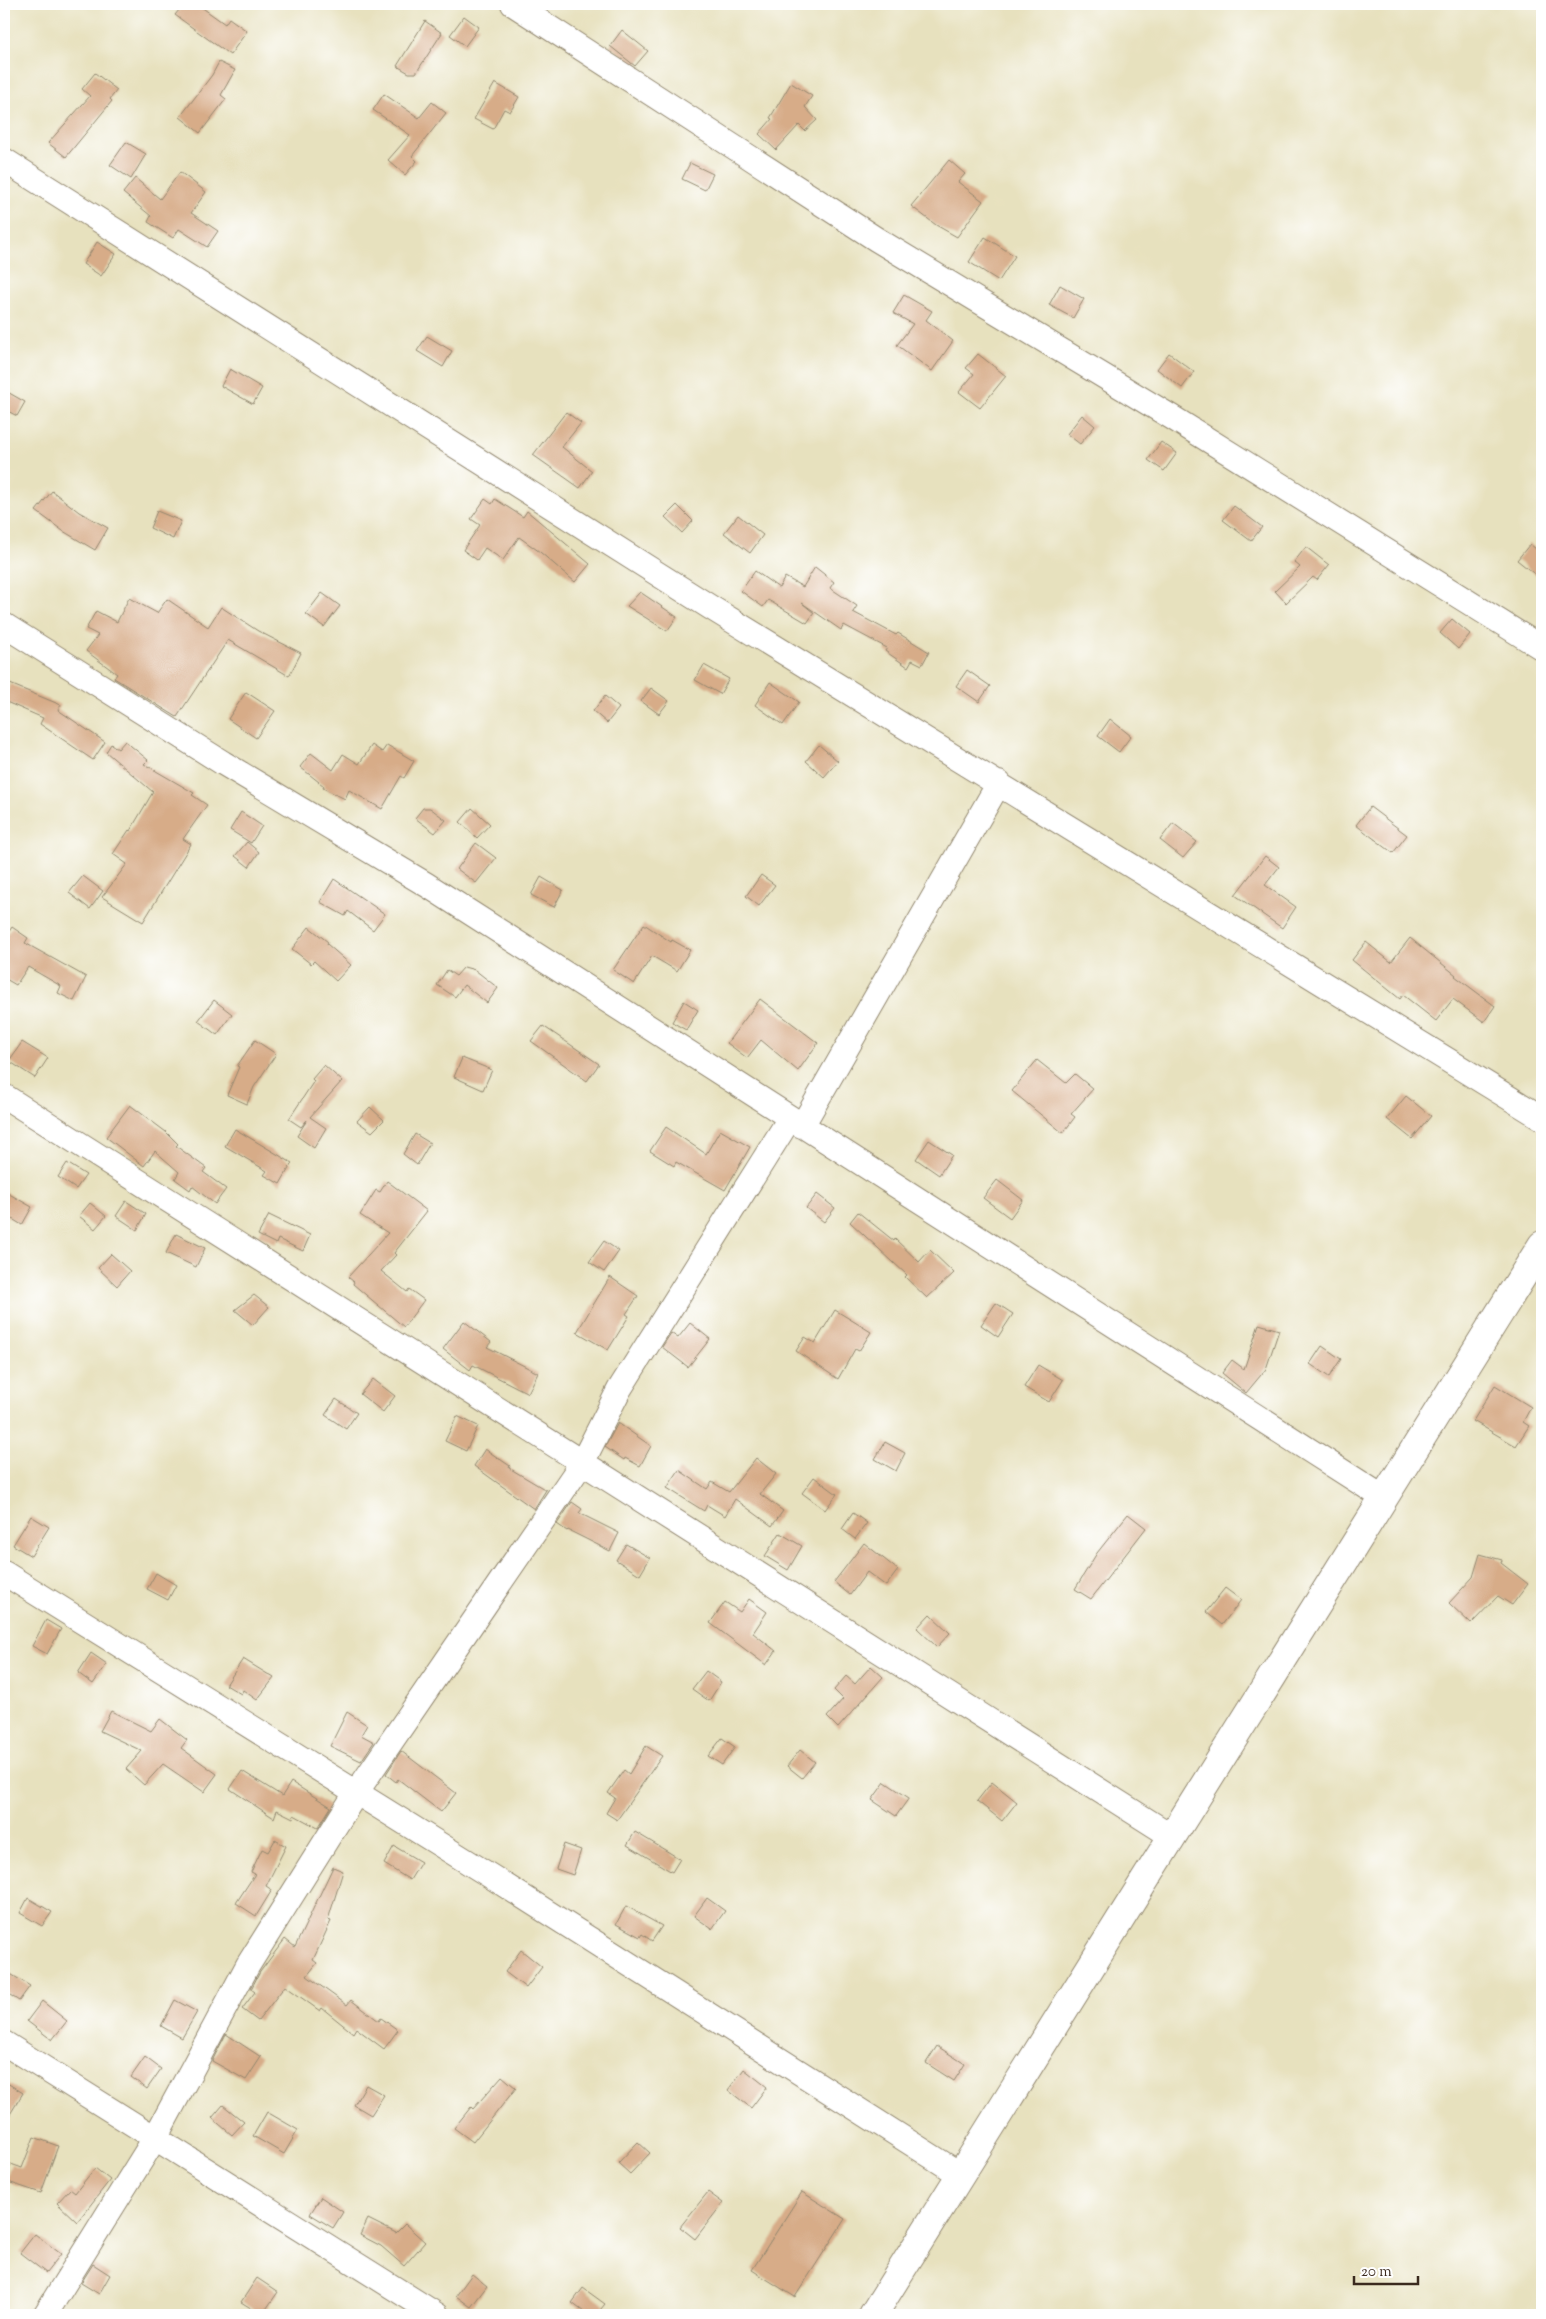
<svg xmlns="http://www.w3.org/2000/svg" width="1546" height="2319" viewBox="0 0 1546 2319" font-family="'Sorts Mill Goudy',serif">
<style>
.building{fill:#d7ac88}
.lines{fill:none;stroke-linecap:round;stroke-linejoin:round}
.street-casing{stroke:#91866e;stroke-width:26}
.secondary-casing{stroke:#91866e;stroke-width:30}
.street{stroke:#fff;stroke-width:24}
.secondary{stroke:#fff;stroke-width:28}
</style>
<rect width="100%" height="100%" fill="#fff"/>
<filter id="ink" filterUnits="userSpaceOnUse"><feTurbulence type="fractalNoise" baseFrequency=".02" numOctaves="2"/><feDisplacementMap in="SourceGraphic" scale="10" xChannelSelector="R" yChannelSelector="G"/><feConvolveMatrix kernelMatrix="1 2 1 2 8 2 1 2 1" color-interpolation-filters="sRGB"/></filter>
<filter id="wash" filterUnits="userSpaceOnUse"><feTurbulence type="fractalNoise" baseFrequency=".0096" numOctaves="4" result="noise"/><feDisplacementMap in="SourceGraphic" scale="20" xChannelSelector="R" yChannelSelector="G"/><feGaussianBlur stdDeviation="1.12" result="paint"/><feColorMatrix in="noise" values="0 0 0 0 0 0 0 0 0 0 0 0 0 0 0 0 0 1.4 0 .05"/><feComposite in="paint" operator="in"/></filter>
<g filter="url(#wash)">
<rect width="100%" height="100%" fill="#e7e1be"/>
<g id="blocks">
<path class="building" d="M184 4H197L225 24 229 18 247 31 230 55 175 15Z
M464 16 479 27 465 46 450 35Z
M425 21 442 33 416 73H409L397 66Z
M622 30 648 51 635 66 610 46Z
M219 62 235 70 221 95 226 99 200 133 180 117 212 75Z
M95 73 117 90 110 99 112 101 66 157 48 143 90 96 82 89Z
M495 83 519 97 510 112 504 109 493 129 474 119Z
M791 83 812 96 805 107 817 120 805 131 799 125 776 150 759 134 772 119 770 118Z
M384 94 419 118 432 102 446 113 412 156 417 161 405 175 388 160 410 135 373 110Z
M126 142 146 154 131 179 110 165Z
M949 160 965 174 958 182 983 201 957 237 936 225 911 206Z
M690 163 713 174 705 190 682 179Z
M180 172 206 192 191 213 218 231 207 247 179 229 173 238 148 222 151 216 123 193 135 178 160 199Z
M985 237 1015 256 999 281 969 262Z
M97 242 116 254 101 276 83 264Z
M1060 285 1084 299 1073 318 1049 305Z
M904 295 932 311 926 320 953 341 932 371 897 345 913 324 893 313Z
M427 336 452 351 443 367 417 351Z
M1169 353 1194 372 1182 388 1157 369Z
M978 354 1006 376 980 408 959 392 974 374 966 368Z
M230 369 262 388 253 404 221 386Z
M4 390 25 402 17 416 4 409Z
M566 412 581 423 562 447 592 471 580 488 533 455Z
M1082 415 1095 426 1080 444 1067 434Z
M1161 442 1177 453 1164 471 1148 460Z
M52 491 79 512 108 528 95 550 63 531 36 511Z
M485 499 492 504 495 499 523 517 527 511 590 564 575 582 540 552 519 537 503 560 485 548 477 560 463 550 480 525 471 519Z
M677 505 693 521 682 533 665 517Z
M1234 506 1262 527 1251 541 1223 520Z
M157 511 181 521 173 539 150 528Z
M738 515 763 535 750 553 724 533Z
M1530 544 1542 554V580L1517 560Z
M1306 547 1329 565 1317 580 1313 577 1286 603 1275 591 1300 567 1294 562Z
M815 567 834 582 830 588 857 606 853 612 896 635 898 633 929 652 922 665 912 660 908 667 885 651 887 648 844 625 841 630 802 603 814 613 807 623 768 600 763 607 741 591 755 571 779 588 785 577 803 587Z
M640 592 677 617 667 631 627 606Z
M322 593 340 606 324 627 306 614Z
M129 598 157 613 167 599 208 627 221 607 258 631 301 653 289 676 228 640 177 717 114 678 117 674 86 651 98 635 86 629 96 611 117 622Z
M1452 619 1470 634 1458 649 1440 633Z
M704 665 729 679 720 694 695 680Z
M967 670 990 686 979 702 956 686Z
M770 682 799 702 783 725 755 705Z
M10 684 61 705 58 710 105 742 93 760 40 724 43 718 4 701Z
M651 688 669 701 659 714 641 701Z
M246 692 275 711 256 738 228 719Z
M605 696 619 708 607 723 593 711Z
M1110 719 1131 736 1119 752 1098 736Z
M125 741 148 760 144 764 194 793 192 795 207 805 183 839 191 844 143 922 102 897 127 864 113 854 129 830 130 831 153 792 106 752 111 744 118 749Z
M372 745 382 752 387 745 414 761 404 778 401 776 382 809 349 790 345 799 323 788 324 786 300 767 311 753 333 770 343 754 359 764Z
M819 745 838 761 824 777 806 761Z
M1370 807 1407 835 1393 853 1356 825Z
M423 808H430L446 820 435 833 415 818Z
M472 808 490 824 477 838 460 822Z
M241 812 262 826 251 843 230 830Z
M1173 823 1197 842 1183 858 1160 840Z
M247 842 259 852 249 867 235 856Z
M476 843 496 858 476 883 457 869Z
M1265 856 1279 867 1265 885 1296 907 1282 928 1235 895Z
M761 875 775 885 759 906 746 896Z
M83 876 103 891 90 909 69 893Z
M541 877 563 890 554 907 531 895Z
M334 879 385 914 373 930 348 911 345 916 320 902Z
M644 924 671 942 672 940 690 950 677 971 652 956 634 984 613 970Z
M12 927 28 938 25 943 86 977 74 1001 58 993 61 986 28 967 16 985 4 978V939Z
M309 927 328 942 327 944 351 965 336 981 314 961 311 964 292 949Z
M1410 938 1456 975 1455 976 1495 1006 1484 1022 1453 999 1436 1021 1403 995 1400 999 1352 960 1366 942 1391 962Z
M464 967 475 970 498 988 487 1003 464 985 455 997 437 985 447 970 456 976Z
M760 999 818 1043 798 1071 761 1040 747 1058 727 1043Z
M214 1000 232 1014 217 1035 198 1021Z
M684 1001 698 1010 686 1030 672 1022Z
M543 1026 599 1064 587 1081 531 1041Z
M255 1040 276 1054 254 1087 247 1104 227 1095 239 1067 237 1066Z
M22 1042 48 1058 35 1078 9 1061Z
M462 1058 492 1070 483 1090 454 1077Z
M1037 1060 1066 1083 1075 1074 1093 1089 1071 1114 1075 1117 1063 1133 1012 1091Z
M324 1065 342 1081 310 1117 326 1128 314 1148 297 1136 307 1120 301 1127 289 1119 314 1081 312 1079Z
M1406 1096 1431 1116 1412 1139 1387 1119Z
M130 1105 166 1132 178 1144 176 1146 206 1168 203 1172 226 1189 215 1204 192 1186 190 1190 175 1179 179 1172 155 1151 144 1166 106 1137Z
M370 1107 384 1120 372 1132 357 1121Z
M666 1127 706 1154 720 1130 750 1147 725 1190 676 1162 674 1166 650 1151Z
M235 1129 292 1163 280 1184 264 1175 267 1171 225 1146Z
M415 1134 430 1143 417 1165 403 1154Z
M929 1140 952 1155 939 1175 916 1159Z
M67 1163 86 1175 76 1189 58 1177Z
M997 1180 1023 1200 1010 1218 983 1198Z
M387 1181 427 1211 394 1253 396 1255 381 1271 407 1292 409 1289 424 1300 404 1327 353 1284 354 1282 348 1277 388 1233 360 1215 376 1190 380 1192Z
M4 1191 32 1207 22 1225 4 1214Z
M817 1194 835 1208 824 1222 806 1208Z
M126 1201 146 1214 137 1230 116 1216Z
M90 1203 106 1216 95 1229 79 1216Z
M858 1212 894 1241 895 1239 919 1262 930 1250 954 1273 927 1298 905 1277 907 1275 850 1222Z
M269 1215 310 1235 303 1251 278 1239 276 1244 258 1235Z
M176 1234 205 1248 196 1267 166 1253Z
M604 1241 619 1251 604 1272 589 1262Z
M111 1254 130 1271 117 1286 98 1268Z
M610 1277 638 1296 626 1314 629 1316 608 1350 577 1332Z
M254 1295 269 1307 253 1325 235 1310Z
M996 1303 1013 1314 998 1337 981 1325Z
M835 1310 871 1332 859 1351 855 1349 838 1379 796 1351 805 1337 815 1343Z
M464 1321 491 1342 487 1347 538 1373 528 1393 473 1365 470 1370 443 1349Z
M690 1323 710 1339 688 1367 662 1347 671 1333 678 1338Z
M1259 1324 1279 1330 1266 1369 1246 1393 1222 1373 1232 1360 1244 1369Z
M1322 1346 1341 1359 1329 1377 1310 1364Z
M1038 1365 1063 1380 1049 1402 1024 1387Z
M373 1379 395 1396 383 1412 360 1394Z
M1495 1385 1531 1407 1523 1422 1529 1426 1516 1446 1473 1421Z
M336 1399 357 1413 346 1429 325 1415Z
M457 1416 478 1426 466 1451 445 1441Z
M618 1423 651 1446 640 1466 625 1458 624 1460 605 1447Z
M885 1442 905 1453 896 1471 875 1459Z
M485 1449 510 1466 509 1468 546 1490 534 1509 474 1466Z
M756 1458 776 1474 760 1494 783 1511 772 1526 735 1499 725 1516 707 1505 704 1511 667 1488 679 1470 707 1489 712 1482 729 1492Z
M814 1477 837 1494 825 1510 802 1493Z
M572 1502 582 1509 579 1513 619 1533 610 1551 568 1530 567 1531 557 1524Z
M853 1513 867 1523 855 1539 842 1529Z
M1128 1514 1146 1528 1091 1599 1075 1589 1097 1553Z
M31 1516 49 1527 31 1556 13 1545Z
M780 1533 802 1546 788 1570 765 1556Z
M864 1543 898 1570 886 1586 867 1572 850 1595 834 1582Z
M626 1544 650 1558 640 1575 616 1560Z
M1480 1554 1502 1560 1501 1563 1528 1584 1512 1605 1498 1596 1471 1624 1449 1603 1473 1577Z
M156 1573 176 1585 168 1600 147 1589Z
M1225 1588 1241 1600 1222 1625 1206 1612Z
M749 1599 767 1612 753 1633 776 1651 766 1665 710 1623 725 1602 740 1612Z
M930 1614 950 1633 937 1647 917 1628Z
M46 1620 61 1629 47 1654 32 1646Z
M91 1653 107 1664 93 1684 78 1673Z
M243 1659 274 1678 257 1700 243 1690 241 1694 226 1685Z
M871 1666 883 1677 838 1728 827 1717 843 1699 834 1690 846 1676 855 1684Z
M706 1671 721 1682 709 1701 692 1689Z
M111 1711 151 1731 160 1719 187 1740 181 1748 217 1774 204 1792 163 1764 144 1785 126 1769 142 1751 100 1731Z
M347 1712 367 1725 361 1735 374 1742 361 1761 330 1746Z
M722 1738 735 1747 722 1765 708 1756Z
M646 1746 662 1756 617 1820 606 1813 615 1798 608 1793 624 1770 629 1774Z
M800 1750 815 1762 802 1778 787 1766Z
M401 1751 456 1793 441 1812 398 1779 396 1782 386 1774Z
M242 1771 282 1796 291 1782 331 1807 318 1828 294 1815 293 1818 277 1810 274 1818 230 1789Z
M885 1782 909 1798 896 1816 872 1800Z
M992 1782 1017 1802 1002 1821 977 1801Z
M635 1832 680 1859 672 1872 627 1845Z
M275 1840 286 1846 266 1886 272 1890 256 1916 236 1903 255 1874 251 1872 262 1849 268 1852Z
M564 1844 581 1850 573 1875 556 1869Z
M394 1846 421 1862 410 1880 384 1864Z
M333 1867 343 1871 328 1920 331 1921 313 1960 317 1963 307 1976 347 2005 351 2000 379 2021 381 2018 398 2030 384 2049 356 2028 353 2033 322 2008 320 2011 285 1986 258 2021 242 2009 255 1992 251 1989 260 1972 285 1939 295 1947Z
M28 1898 52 1912 42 1926 20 1913Z
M707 1898 725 1911 712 1929 694 1916Z
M626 1906 662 1926 652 1941 642 1934 640 1937 616 1924Z
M521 1950 542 1967 526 1988 505 1972Z
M4 1970 30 1986 19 2001 4 1991Z
M175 2000 197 2012 182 2038 161 2026Z
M42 2001 67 2021 52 2040 27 2021Z
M226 2034 261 2057 246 2080 212 2061Z
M937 2046 965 2064 954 2081 926 2063Z
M145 2057 161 2069 147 2089 131 2077Z
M744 2069 767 2087 751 2108 728 2090Z
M502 2076 516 2088 473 2142 454 2128 471 2107 473 2109Z
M4 2081 23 2093 4 2124Z
M366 2085 384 2095 371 2115 354 2105Z
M223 2105 244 2122 232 2135 212 2118Z
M267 2112 298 2130 284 2154 253 2136Z
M34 2137 58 2146 41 2193 5 2181 11 2164 22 2168Z
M638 2142 650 2153 630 2174 618 2163Z
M95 2168 110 2180 77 2222 57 2203 70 2189 75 2193Z
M708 2192 723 2203 695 2239 680 2227Z
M802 2192 845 2219 795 2297 752 2270Z
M321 2197 343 2212 333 2228 310 2214Z
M368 2219 396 2233 405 2224 425 2242 404 2266 381 2246 360 2235Z
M35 2234 61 2254 46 2273 20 2253Z
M93 2264 110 2275 99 2294 81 2283Z
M472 2274 487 2286 471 2307 456 2296Z
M257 2278 278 2292 262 2315 241 2302Z
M583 2288 605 2304 596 2315H588L572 2303Z"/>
</g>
</g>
<g filter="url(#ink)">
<use href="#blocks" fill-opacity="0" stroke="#91866e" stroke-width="1"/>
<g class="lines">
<g class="street-casing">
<path id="street" d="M513 4 876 239 1173 418 1542 648
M4 160 710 607 1542 1118
M4 625 223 763 427 885 1384 1498
M4 1096 1173 1837
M802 1126 999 783
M4 1573 492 1877 961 2175
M4 2043 437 2315
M45 2315 155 2138 248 1965 356 1793 582 1463 619 1390 790 1118"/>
</g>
<g class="secondary-casing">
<path id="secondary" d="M873 2315 1542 1245"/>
</g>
<use href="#street" class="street"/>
<use href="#secondary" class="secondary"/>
</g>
</g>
<rect width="1546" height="2319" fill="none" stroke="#fff" stroke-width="20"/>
<path d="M1354 2276v8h64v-8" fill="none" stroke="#3b2a1e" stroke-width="2.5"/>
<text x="1361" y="2276" font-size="15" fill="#3b2a1e" stroke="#ffffff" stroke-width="4" paint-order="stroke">20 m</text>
</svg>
